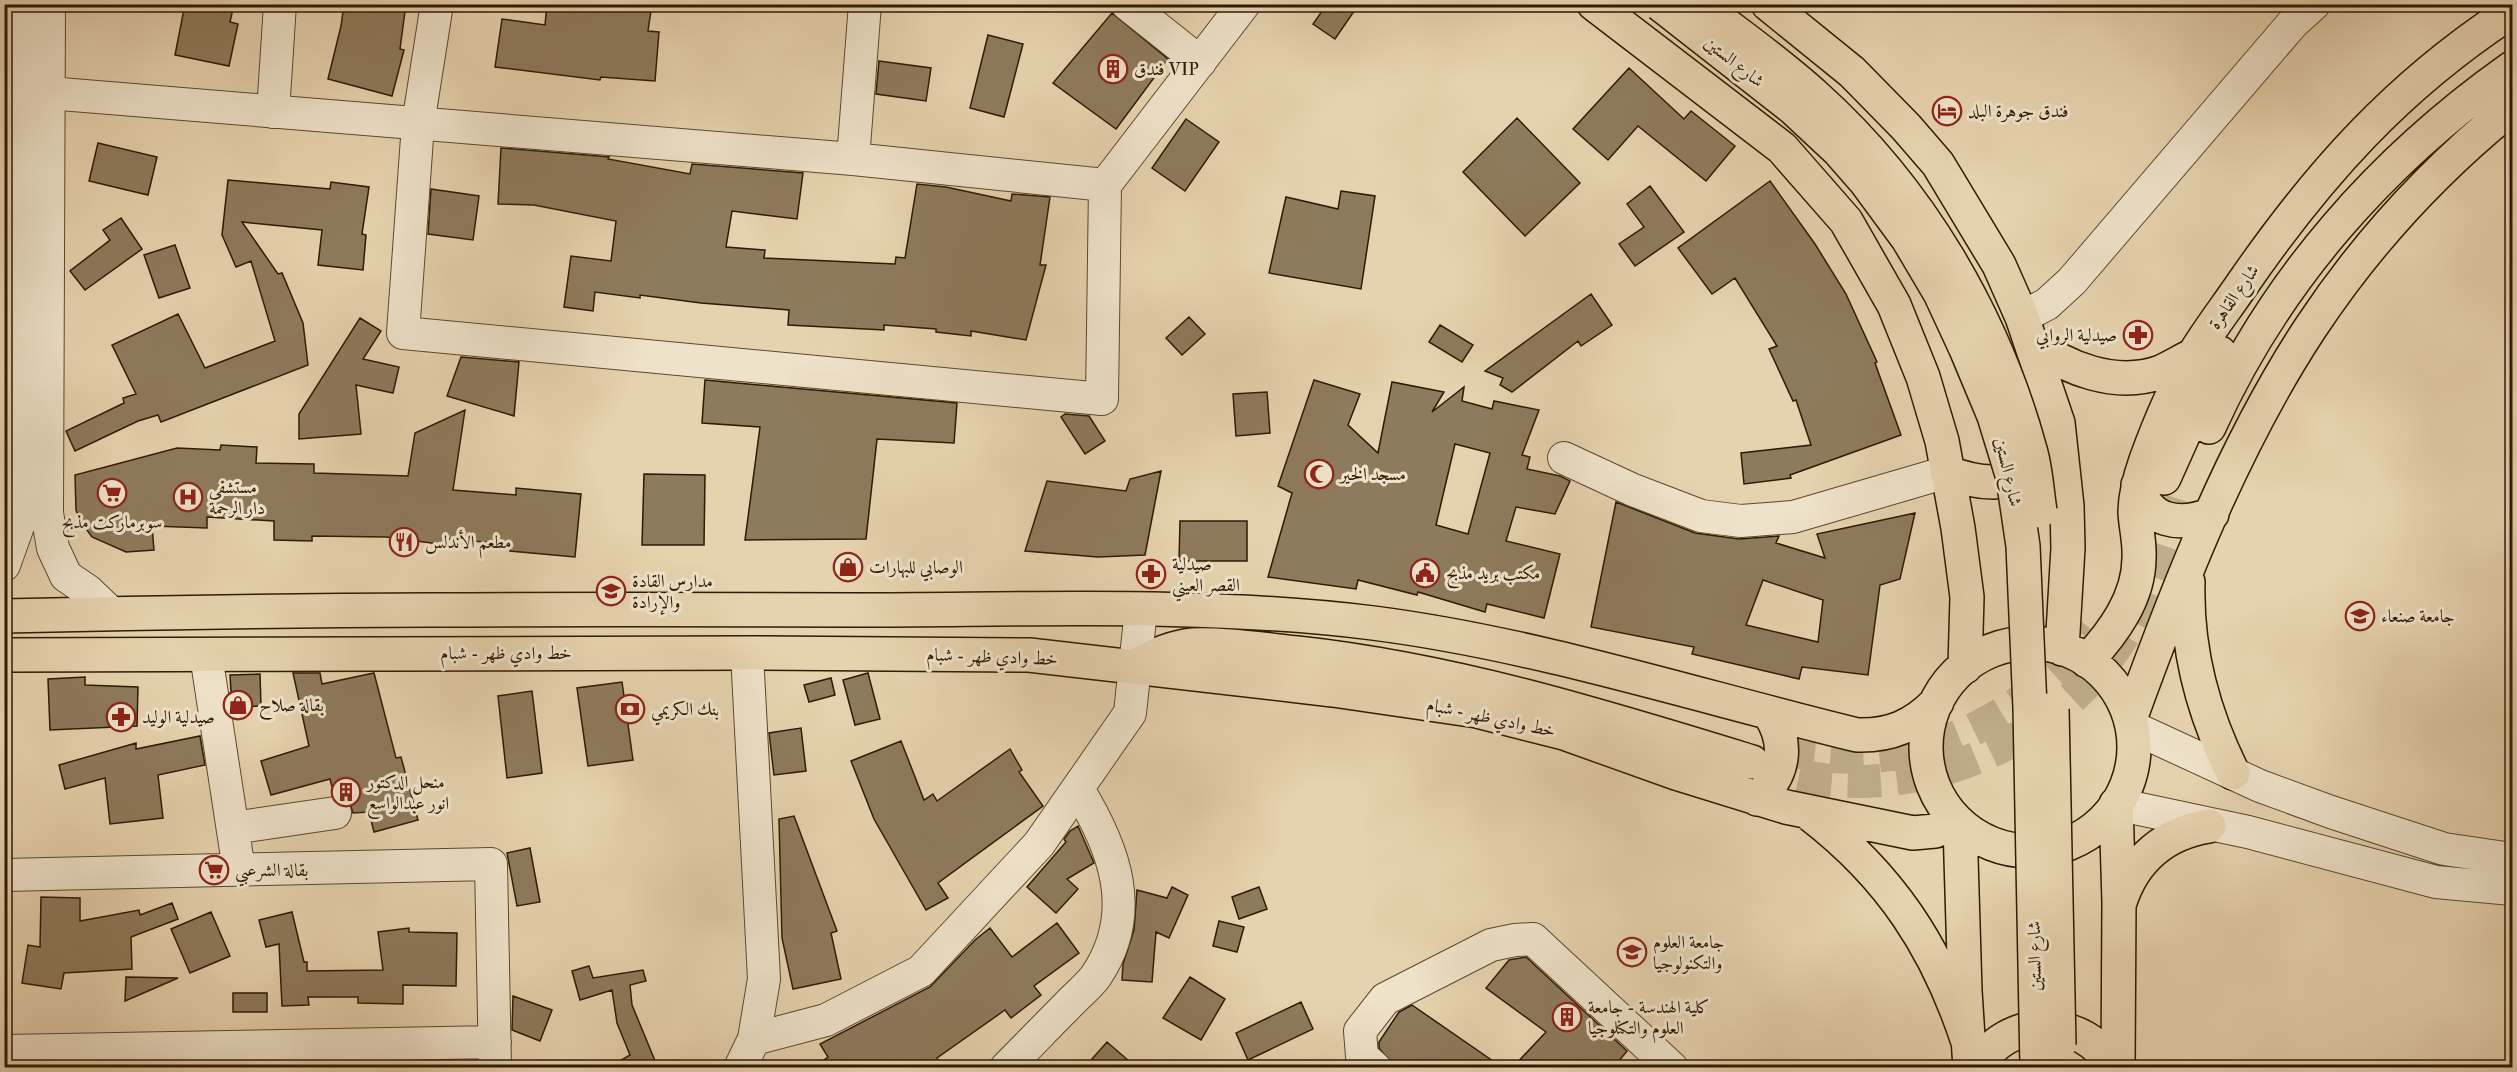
<svg xmlns="http://www.w3.org/2000/svg" width="2517" height="1072" viewBox="0 0 2517 1072" font-family="'IM FELL Double Pica',Amiri,serif">
<style>
.building{fill:#8e7a5c;stroke:#2e1a03;stroke-width:1.5;fill-rule:evenodd}
.lines{fill:none;stroke-linecap:round;stroke-linejoin:round}
.major-tunnel{stroke:#c1ad8c;stroke-width:33;stroke-dasharray:33 16;stroke-linecap:butt}
.minor-casing{stroke:#5c482e;stroke-width:34}
.major-casing{stroke:#2e1a03;stroke-width:36}
.minor{stroke:#efe2ca;stroke-width:32}
.major{stroke:#e6d2ae;stroke-width:33}
.highway-bridge-casing{stroke:#2e1a03;stroke-width:36;stroke-linecap:butt}
.highway-bridge{stroke:#e6d2ae;stroke-width:33}
.labels{text-anchor:middle;dominant-baseline:central;stroke-width:6;stroke-linejoin:round;paint-order:stroke}
.street-label{font-size:18px;fill:#2e1a03;stroke:#efe2ca}
.poi-label{font-size:18px;fill:#2e1a03;stroke:#efe2ca;text-anchor:start}
</style>
<rect width="100%" height="100%" fill="#e6d2ae"/>
<filter id="stains"><feTurbulence type="fractalNoise" baseFrequency=".00333" numOctaves="4"/><feColorMatrix values="0 0 0 0 .2 0 0 0 0 .09 0 0 0 0 .02 0 0 0 .5 -.17"/></filter>
<radialGradient id="worn" r=".72"><stop offset=".6" stop-color="#630" stop-opacity="0"/><stop offset="1" stop-color="#630" stop-opacity=".3"/></radialGradient>
<path class="building" d="M185 4H234L230 22 238 24 229 66 175 55Z
M344 4H406L400 49 404 50 392 96 328 79 341 26Z
M547 4H652L648 31 659 32 655 81 601 77 600 80 495 67 502 19 545 25Z
M1327 4H1359L1335 39 1313 24Z
M1112 13 1168 59 1116 129 1053 83Z
M988 35 1023 44 1004 117 970 108Z
M879 61 931 68 926 101 876 94Z
M1629 68 1684 119 1691 111 1735 146 1706 181 1638 126 1608 160 1573 129Z
M1517 118 1580 183 1525 236 1463 172Z
M1186 119 1219 142 1185 191 1152 168Z
M98 143 157 157 148 195 89 181Z
M501 148 609 157 608 159 690 174 692 164 803 173 797 219 732 211 726 247 765 250 764 258 895 264 896 257 905 258 917 184 946 187 1011 201 1012 194 1050 197 1040 265H1046L1026 340 971 331V336L936 332V329L884 325V330L788 325 789 310 701 303 640 295V298L595 292 593 311 564 307 571 256 611 261 616 221 534 205 498 204Z
M228 180 330 189 331 182 369 187 362 234 366 235 363 270 318 265 322 230 242 222 278 274 282 273 303 323 308 365 161 422 158 415 138 421 75 451 66 431 124 403 123 398 136 394 112 345 178 314 205 368 275 341 251 261 236 267 222 235Z
M1770 181 1815 244 1846 294 1877 362 1875 363 1901 435 1790 475 1791 478 1744 484 1741 453 1811 445 1796 400 1793 401 1769 349 1777 346 1735 278 1712 294 1678 248Z
M1650 186 1684 232 1635 266 1619 244 1644 227 1627 204Z
M431 189 479 196 473 240 428 234Z
M1341 191 1375 196 1361 289 1269 273 1286 197 1338 209Z
M121 218 142 249 85 290 70 271 110 240 103 230Z
M175 245 190 288 159 298 144 255Z
M1591 294 1612 325 1581 346 1578 341 1512 392 1500 385 1503 378 1485 371Z
M1189 317 1205 334 1182 355 1166 338Z
M360 318 381 331 363 359 399 367 393 393 356 385 361 434 299 439V414Z
M1440 325 1473 345 1462 362 1429 342Z
M461 357 519 362 514 416 447 396Z
M705 380 957 403 954 443 877 439 866 539 745 540 760 427 702 423Z
M1314 380 1360 394 1348 425 1378 453 1392 382 1444 392 1432 412 1464 387 1462 401 1492 409 1494 401 1539 410 1522 455 1530 457 1527 469 1560 476 1570 481 1555 514 1516 507 1506 541 1560 554 1544 618 1487 604 1485 612 1418 592 1417 595 1358 580 1356 589 1268 577 1292 493 1278 486ZM1455 444 1490 453 1468 534 1436 525Z
M1267 392 1270 433 1236 436 1233 394Z
M465 410 453 490 516 495V488L581 494 575 557 510 551 511 544 447 539 446 545 386 537 312 536V541L274 540V521L207 517V528L152 526 154 550 126 552 92 537 81 522 76 510 75 475 177 448 220 450 221 445 257 447 256 463 314 464V473L408 476 415 433Z
M1065 414 1089 416 1105 441 1085 454 1061 417Z
M1161 471 1145 555 1098 557 1025 551 1047 481 1126 491 1130 479Z
M644 474 705 475 704 545H642Z
M1616 502 1695 533 1739 539 1779 536 1776 543 1825 558 1817 534 1915 513 1900 579 1880 585 1868 675 1802 667 1799 679 1692 654 1694 647 1591 627ZM1763 580 1823 600 1818 642 1746 625Z
M1180 521H1247V561H1179Z
M293 673H320L322 684 374 673 396 758 401 757 418 820 374 832 369 812 353 813 349 801 342 797 334 795 330 779 271 795 261 761 309 746Z
M868 673 880 719 855 725 843 680Z
M260 674 261 706 232 707 230 675Z
M85 677V685L138 687 137 726 50 730 48 679Z
M831 678 835 695 809 702 804 685Z
M622 682 633 760 588 766 577 688Z
M532 691 542 773 507 778 498 696Z
M801 728 806 771 774 775 769 733Z
M200 736 205 765 158 775 163 818 110 824 105 778 65 789 59 765 136 743V749Z
M901 741 924 800 933 794 937 801 1010 749 1022 770 1019 772 1043 806 938 883 948 898 926 910 874 819 851 761Z
M794 816 837 931 831 933 841 979 793 989 782 938 779 819Z
M1078 826 1094 863 1067 879 1078 889 1056 913 1027 887 1066 842 1064 839 1070 831Z
M530 848 540 902 517 906 507 853Z
M1172 887 1188 895 1169 938 1156 932 1152 982 1122 980 1123 964 1134 930 1137 890 1167 898Z
M1259 887 1267 909 1239 919 1232 897Z
M41 897 80 898V921L139 910 140 915 172 903 178 919 131 937 132 969 64 973 61 989 22 983 28 945 40 947Z
M211 912 230 956 190 973 171 929Z
M292 912 304 962H307V971L383 970 378 932 409 928V932L457 933 456 986 403 985V1004L358 1003V997H308L309 1005 282 1006 279 944 266 947 259 920Z
M1219 921 1244 927 1237 952 1213 946Z
M1057 923 1079 953 1034 986 1041 995 1011 1018 1005 1010 937 1058 943 1068H813L828 1057 820 1044 930 987 975 940 990 928 1012 957Z
M1526 957 1627 1051 1613 1068H1512L1546 1032 1486 988 1509 960Z
M589 966 593 978 643 970 646 981 630 985 632 1005 658 1068H608L630 1055 617 1023 612 990 580 1000 572 971Z
M126 977 178 978 125 1001Z
M1190 977 1225 999 1201 1040 1163 1018Z
M233 993H267V1012H233Z
M513 996 552 1010 540 1041 512 1030Z
M1301 1002 1313 1029 1248 1060 1236 1033Z
M1412 1005 1503 1068H1395L1379 1048V1042L1399 1012Z
M1107 1042 1137 1068H1101L1092 1059Z"/>
<g class="lines">
<path class="major-tunnel" d="M1782 749C1908 778 2014 728 2094 632
M1752 762C1776 770 1801 777 1827 780 1943 791 2061 736 2123 636 2151 591 2165 539 2182 489"/>
<g class="minor-casing">
<path id="minor" d="M49 4 47 513 53 548 66 576 88 591 112 614
M437 4 418 124 403 333 1102 399 1105 185
M1127 4 1200 62
M24 91 853 159 1105 185 1244 4
M273 112 280 4
M853 159 865 4
M2022 317 2047 304 2072 281 2292 24 2314 4
M1564 458 1633 490 1701 516 1741 521 1793 517 1947 472
M4 565 23 512 18 338 24 91 20 4
M206 655 239 870
M2132 727 2260 786 2331 812 2444 849 2512 859
M2116 804 2248 832 2436 882 2512 889
M233 828 335 813
M4 875 491 864 495 1068
M754 1039 826 1020 921 971 1039 844 1130 713 1141 610
M4 1051 495 1042
M740 1068 754 1039 764 979 747 653
M1006 1068C1027 1047 1047 1026 1067 1006 1076 996 1088 987 1096 976 1139 912 1114 848 1078 789
M1375 1068 1362 1056 1360 1031 1385 999 1491 945 1515 940 1533 939 1672 1068"/>
</g>
<g class="major-casing">
<path id="major" d="M1594 4 1782 148 1846 221 1894 305 1923 377 1942 441 1958 528 1967 597 1965 667
M1768 4 1852 72 1906 127 1938 164 1999 265 2022 317 2058 423 2067 506 2068 548 2062 649
M2030 341C2066 369 2116 388 2161 372 2172 367 2183 360 2194 355
M2209 427C2275 280 2382 160 2512 68
M1947 472C1979 485 2010 487 2040 468
M2164 478 2220 353
M2138 485C2147 523 2180 527 2212 514
M2188 582C2186 650 2203 713 2233 773
M4 616C289 609 573 609 858 610 1029 610 1203 602 1373 623 1537 644 1697 696 1857 735 1890 736 1914 726 1937 702
M1926 747a104 104 0 1 1 208 0a104 104 0 1 1-208 0Z
M4 655 747 653 1029 655 1333 690 1477 711 1564 733 1676 773 1786 807 1913 833 1935 831 1955 819
M2087 661C2113 633 2139 598 2139 558 2140 543 2136 528 2135 513 2135 495 2140 477 2146 460 2159 424 2175 386 2195 353 2209 330 2226 308 2241 286 2318 174 2398 85 2512 11
M1134 667C1152 656 1172 647 1193 645 1222 643 1268 650 1297 653 1454 670 1602 716 1752 762
M2130 719C2178 587 2233 445 2311 327 2366 244 2434 170 2512 107
M1757 799C1785 775 1789 743 1769 713
M2116 804 2119 903 2118 1068
M1811 815C1890 876 1937 947 1968 1042
M1960 825 1965 991 1970 1068
M2120 902C2134 859 2165 833 2209 826
M1978 1068C2003 1014 2088 1014 2112 1068"/>
</g>
<use href="#minor" class="minor"/>
<use href="#major" class="major"/>
<g class="highway-bridge-casing">
<path id="highway-bridge" d="M1660 4 1793 108 1838 150 1866 182 1908 239 1940 293 1966 349 1994 416 2013 478 2023 546 2030 708 2037 1068
M1699 4C1737 34 1778 62 1814 95 1919 189 1994 316 2031 453 2036 471 2037 492 2040 511
M2052 709 2059 1045"/>
</g>
<use href="#highway-bridge" class="highway-bridge"/>
</g>
<defs>
<g id="building-ring" transform="scale(1.5)"><circle r="9.5" fill="#efe2ca" stroke="#8f2418" stroke-width="1.5"/><path d="M-4-6H4V6H1V3H-1V6H-4ZM-2.5-4.3h1.7v1.8h-1.7ZM.8-4.3h1.7v1.8H.8ZM-2.5-1h1.7V.8h-1.7ZM.8-1h1.7V.8H.8Z" fill="#8f2418"/></g>
<g id="hotel-ring" transform="scale(1.5)"><circle r="9.5" fill="#efe2ca" stroke="#8f2418" stroke-width="1.5"/><path d="M-6-4.5h1.5V1H6V5H4.5V3h-9V5H-6ZM-4 0a1.8 1.8 0 1 1 3.6 0ZM.5 0V-2.5h3Q6-2.5 6 0Z" fill="#8f2418"/></g>
<g id="pharmacy-ring" transform="scale(1.5)"><circle r="9.5" fill="#efe2ca" stroke="#8f2418" stroke-width="1.5"/><path d="M-2-6h4v4h4v4h-4v4h-4v-4h-4v-4h4Z" fill="#8f2418"/></g>
<g id="mosque-ring" transform="scale(1.5)"><circle r="9.5" fill="#efe2ca" stroke="#8f2418" stroke-width="1.5"/><path d="M3.5-4.9A6 6 0 1 0 3.5 4.9A5 5 0 1 1 3.5-4.9Z" fill="#8f2418"/></g>
<g id="supermarket-ring" transform="scale(1.5)"><circle r="9.5" fill="#efe2ca" stroke="#8f2418" stroke-width="1.5"/><path d="M-6-5.5h2.5l.6 2H6L4.5 2H-2.5L-4.4-4H-6ZM-1.5 3.2a1.3 1.3 0 1 0 .1 0ZM3 3.2a1.3 1.3 0 1 0 .1 0Z" fill="#8f2418"/></g>
<g id="hospital-ring" transform="scale(1.5)"><circle r="9.5" fill="#efe2ca" stroke="#8f2418" stroke-width="1.5"/><path d="M-5-5h3v3.5h4V-5h3V5h-3V1.5h-4V5h-3Z" fill="#8f2418"/></g>
<g id="restaurant-ring" transform="scale(1.5)"><circle r="9.5" fill="#efe2ca" stroke="#8f2418" stroke-width="1.5"/><path d="M-5-6h1v4h1v-4h1v4h1v-4h1v5L-1.5 .5V6h-2V.5L-5-1ZM5-6V6H3V1.5H1.5Q1.5-4 5-6Z" fill="#8f2418"/></g>
<g id="shop-ring" transform="scale(1.5)"><circle r="9.5" fill="#efe2ca" stroke="#8f2418" stroke-width="1.5"/><path d="M-5-2.5h2.3a2.7 3.5 0 0 1 5.4 0H5L5.5 6h-11ZM-1.5-2.5h3a1.5 2.3 0 0 0-3 0Z" fill="#8f2418"/></g>
<g id="civic-ring" transform="scale(1.5)"><circle r="9.5" fill="#efe2ca" stroke="#8f2418" stroke-width="1.5"/><path d="M-.6-6.5H3V-4.5H.6V-3L4-1V1h2V6H-6V1h2V-1L-.6-3ZM-1.2 2.5V6h2.4V2.5Z" fill="#8f2418"/></g>
<g id="school-ring" transform="scale(1.5)"><circle r="9.5" fill="#efe2ca" stroke="#8f2418" stroke-width="1.5"/><path d="M0-5L7-2L0 1L-7-2ZM-4 1L0 2.5L4 1V4Q0 6-4 4Z" fill="#8f2418"/></g>
<g id="university-ring" transform="scale(1.5)"><circle r="9.5" fill="#efe2ca" stroke="#8f2418" stroke-width="1.5"/><path d="M0-5L7-2L0 1L-7-2ZM-4 1L0 2.5L4 1V4Q0 6-4 4Z" fill="#8f2418"/></g>
<g id="bank-ring" transform="scale(1.5)"><circle r="9.5" fill="#efe2ca" stroke="#8f2418" stroke-width="1.5"/><path d="M-6-4H6V4H-6ZM0-2.3a2.3 2.3 0 1 0 0 4.6a2.3 2.3 0 1 0 0-4.6Z" fill="#8f2418"/></g>
</defs>
<g fill-rule="evenodd">
<use href="#building-ring" x="1113" y="69"/>
<use href="#hotel-ring" x="1947" y="111"/>
<use href="#pharmacy-ring" x="2138" y="335"/>
<use href="#mosque-ring" x="1319" y="474"/>
<use href="#supermarket-ring" x="112" y="493"/>
<use href="#hospital-ring" x="188" y="497"/>
<use href="#restaurant-ring" x="404" y="542"/>
<use href="#shop-ring" x="848" y="567"/>
<use href="#civic-ring" x="1425" y="573"/>
<use href="#pharmacy-ring" x="1151" y="574"/>
<use href="#school-ring" x="611" y="591"/>
<use href="#university-ring" x="2360" y="616"/>
<use href="#shop-ring" x="238" y="705"/>
<use href="#bank-ring" x="630" y="709"/>
<use href="#pharmacy-ring" x="121" y="717"/>
<use href="#building-ring" x="346" y="792"/>
<use href="#supermarket-ring" x="214" y="870"/>
<use href="#university-ring" x="1632" y="952"/>
<use href="#building-ring" x="1567" y="1017"/>
</g>
<g class="labels">
<g class="street-label">
<text transform="translate(1734 62) rotate(38)">شارع الستين</text>
<text transform="translate(2234 297) rotate(-55)">شارع القاهرة</text>
<text transform="translate(2008 472) rotate(77)">شارع الستين</text>
<text x="506" y="653">خط وادي ظهر - شبام</text>
<text transform="translate(992 657) rotate(2)">خط وادي ظهر - شبام</text>
<text transform="translate(1491 718) rotate(12)">خط وادي ظهر - شبام</text>
<text transform="translate(2035 956) rotate(-91)">شارع الستين</text>
</g>
<g class="poi-label">
<text x="1134" y="69">فندق VIP</text>
<text x="1968" y="111">فندق جوهرة البلد</text>
<text x="2117" y="335" text-anchor="end">صيدلية الروابي</text>
<text x="1340" y="474">مسجد الخير</text>
<text x="209" y="487">مستشفى<tspan x="209" dy="21">دار الرحمة</tspan></text>
<text x="112" y="522" text-anchor="middle">سوبرمارکت مذبح</text>
<text x="425" y="542">مطعم الأندلس</text>
<text x="1172" y="564">صيدلية<tspan x="1172" dy="21">القصر العيني</tspan></text>
<text x="869" y="567">الوصابي للبهارات</text>
<text x="1446" y="573">مكتب بريد مذبح</text>
<text x="632" y="581">مدارس القادة<tspan x="632" dy="21">والإرادة</tspan></text>
<text x="2381" y="616">جامعة صنعاء</text>
<text x="259" y="705">بقالة صلاح</text>
<text x="651" y="709">بنك الكريمي</text>
<text x="142" y="717">صيدلية الوليد</text>
<text x="367" y="782">منحل الدكتور<tspan x="367" dy="21">انور عبدالواسع</tspan></text>
<text x="235" y="870">بقالة الشرعبي</text>
<text x="1653" y="942">جامعة العلوم<tspan x="1653" dy="21">والتكنولوجيا</tspan></text>
<text x="1588" y="1007">كلية الهندسة - جامعة<tspan x="1588" dy="21">العلوم والتكنلوجيا</tspan></text>
</g>
</g>
<rect width="2517" height="1072" fill="none" stroke="#e6d2ae" stroke-width="24"/>
<rect x="6" y="6" width="2505" height="1060" fill="none" stroke="#2e1a03" stroke-width="3"/>
<rect x="12" y="12" width="2493" height="1048" fill="none" stroke="#2e1a03" stroke-width="1.5"/>
<rect width="100%" height="100%" filter="url(#stains)"/>
<rect width="100%" height="100%" fill="url(#worn)"/>
</svg>
